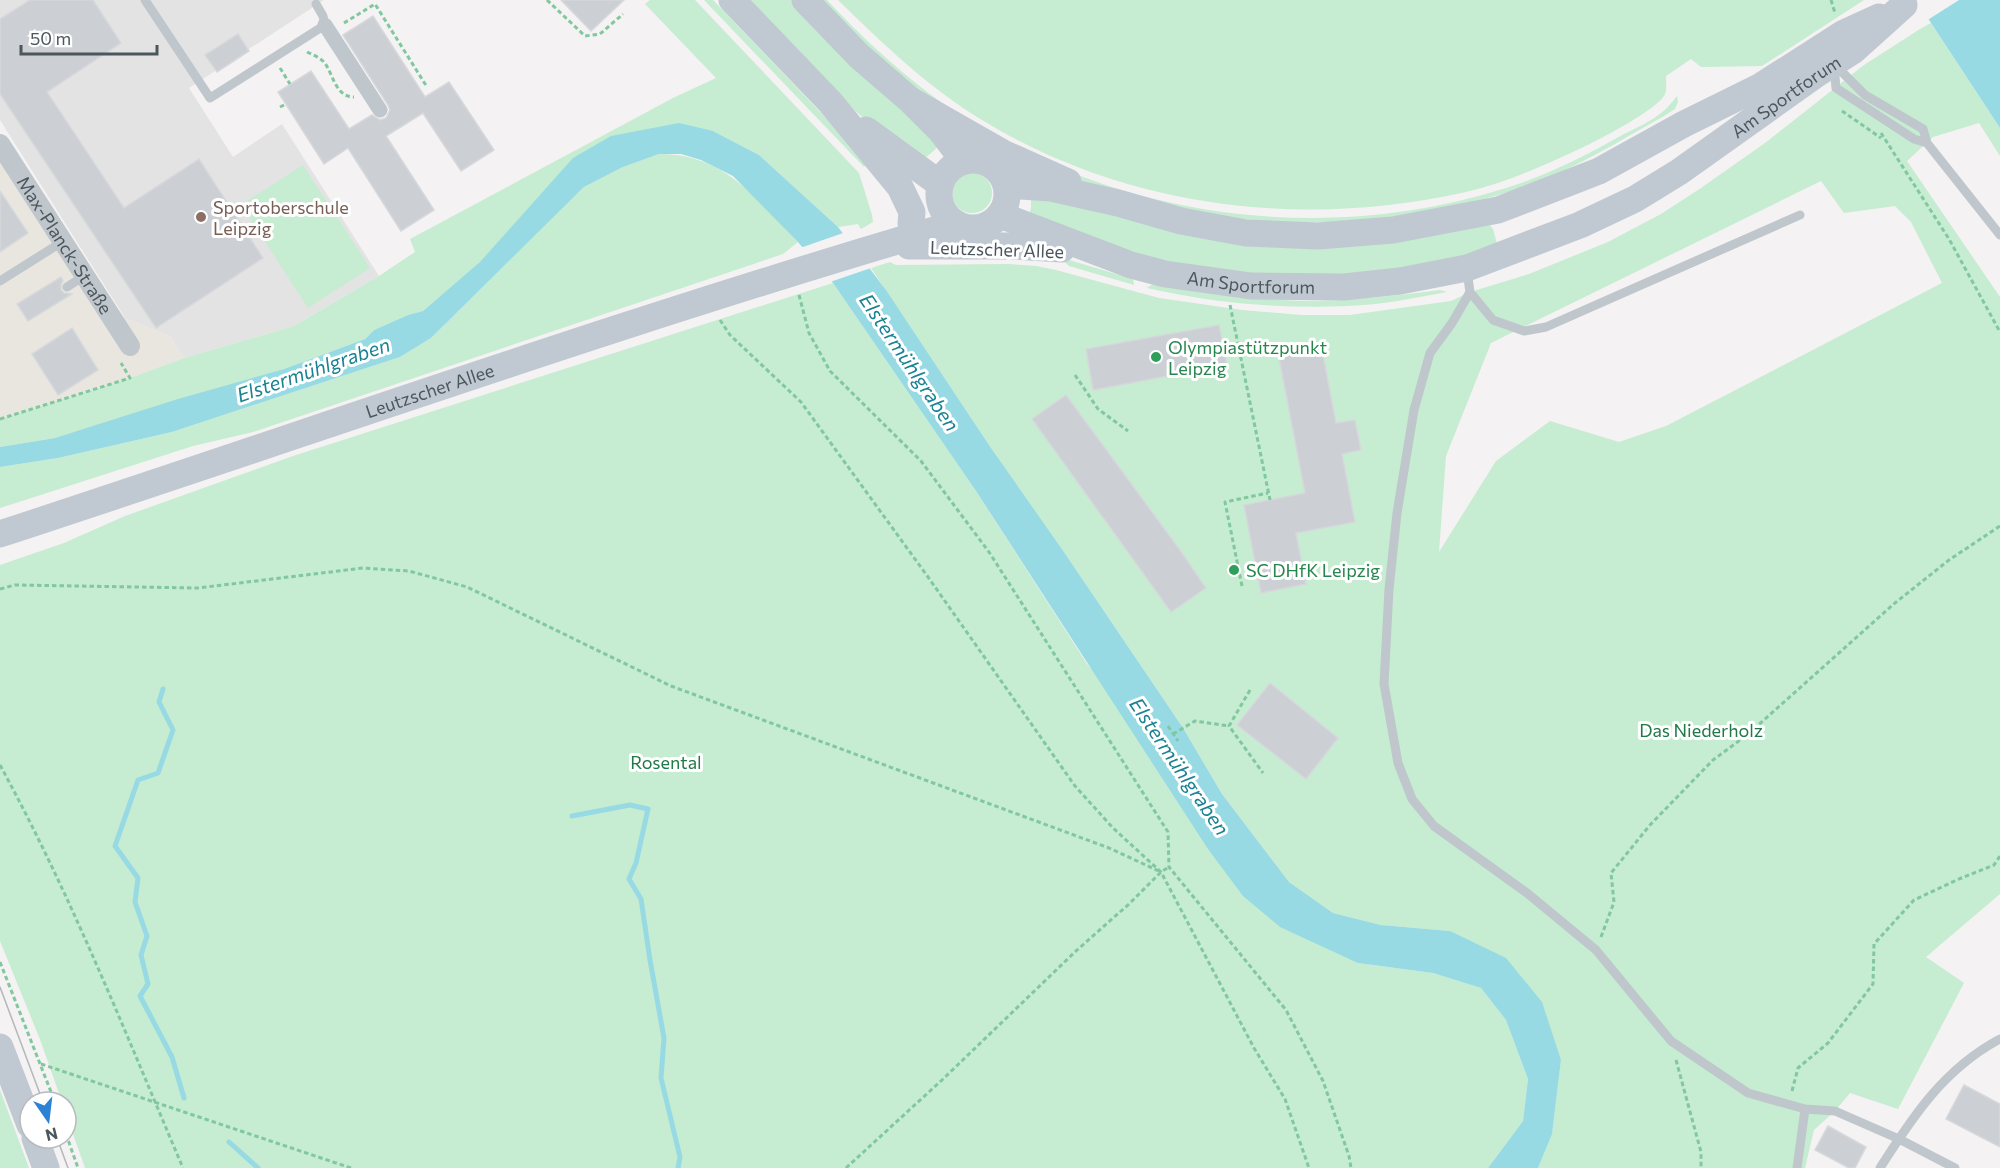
<svg xmlns="http://www.w3.org/2000/svg" width="2000" height="1168" viewBox="0 0 2000 1168" font-family="Commissioner,sans-serif">
<style>
.commercial{fill:#e9e6e0}
.education{fill:#e4e3e3}
.green{fill:#c6ecd1;fill-rule:evenodd}
.water{fill:#97dae4}
.pier{fill:#f4f2f2}
.lines{fill:none;stroke-linecap:round;stroke-linejoin:round}
.stream{stroke:#97dae4;stroke-width:5}
.building{fill:#cccfd3;stroke:#d6d8dc;stroke-width:1.5}
.path{stroke:#81c79f;stroke-width:3;stroke-dasharray:4.5 3;stroke-linecap:butt}
.service{stroke:#bfc7cc;stroke-width:9}
.pedestrian{stroke:#bfc7cc;stroke-width:15}
.minor{stroke:#bfc7cc;stroke-width:20}
.secondary{stroke:#c0c9d1;stroke-width:27}
.tram{stroke:#b4b7bb;stroke-width:1.5}
.education-dot{fill:#8d6e63;stroke:#fff;stroke-width:2}
.leisure-dot{fill:#2e9e5b;stroke:#fff;stroke-width:2}
.labels{text-anchor:middle;dominant-baseline:central;stroke-width:6;stroke-linejoin:round;paint-order:stroke}
.street-label{font-size:18px;fill:#4b565d;stroke:#fff}
.education-label{font-size:18px;fill:#785e54;stroke:#fff;text-anchor:start}
.leisure-label{font-size:18px;fill:#27864d;stroke:#fff;text-anchor:start}
.park-label{font-size:18px;fill:#217947;stroke:#fff}
.water-label{font-size:20px;font-style:italic;fill:#1a8292;stroke:#fff}
</style>
<rect width="100%" height="100%" fill="#f4f2f2"/>
<path class="commercial" d="M0 144 84 276 125 318 170 336 184 358 130 378 0 419Z"/>
<path class="education" d="M0 0H324L189 88 233 157 282 124 379 276 294 326 184 358 170 336 125 318 0 120Z"/>
<path class="green" d="M650 0H695L859 173 872 215 873 222 861 229 858 224 838 227 759 155 713 131 573 159 481 262 423 311 408 315 374 330 365 339 284 369 55 438 0 447V419L130 378 184 358 294 326 379 276 415 252 410 239 673 98 716 78 645 4Z
M704 0H713L869 163 864 167Z
M742 0H793L941 144 921 162C852 115 800 59 742 0Z
M821 0H827C872 48 922 93 979 127 1136 221 1329 243 1503 189 1546 176 1585 156 1624 134 1636 128 1650 122 1661 113 1667 109 1672 102 1677 96L1678 102 1675 109 1664 116C1619 141 1575 169 1526 186 1348 248 1135 232 974 129 918 93 867 49 821 0Z
M838 0H1864L1762 66 1701 67 1691 59 1666 76C1666 81 1667 89 1665 94 1658 110 1593 143 1575 151 1540 167 1504 183 1466 192 1302 229 1126 208 982 120 928 87 883 44 838 0Z
M1931 23 2000 128V156L1979 123 1933 137 1907 161 2000 297V894L1926 957 1964 983 1898 1109 1850 1093 1835 1111 1814 1130 1805 1168H1538L1552 1133 1561 1060 1450 931 1381 925 1333 913 1289 882 1222 794 1183 728 1064 552 989 445 871 268 890 262 896 265 1009 264 1036 266 1056 270 1159 298 1242 310 1301 315H1350L1451 301 1470 292 1529 274 1608 242 1661 214 1701 188 1765 143 1864 65 1920 29ZM1821 181 1844 213 1895 206 1911 222 1942 283 1666 426 1619 442 1550 421 1496 461 1439 552 1446 456 1491 343Z
M659 154C725 154 755 198 798 242L783 254 253 432 193 446 0 508V467L58 458 172 432 400 357 431 338 584 187 623 167Z
M303 165 370 268 308 308 241 205Z
M952 193a20 20 0 1 1 40 0a20 20 0 1 1-40 0Z
M1031 193 1164 227 1488 223 1493 229 1497 244 1491 256 1308 281 1156 262 1027 221 1031 208Z
M1059 257 1133 279 1134 285 1069 266Z
M833 283 976 491 1087 664 1358 963 1433 973 1481 988 1506 1020 1528 1079 1523 1121 1488 1168H85L66 1114V1102H62L41 1042 0 941V565L64 543 125 516 293 456Z
M1153 284C1203 291 1253 300 1303 301 1349 301 1394 296 1440 290L1447 292C1414 298 1381 305 1348 306 1281 309 1212 303 1147 288Z
M0 1090 29 1168H0Z"/>
<path class="water" d="M1916 0H2000V128Z
M679 123 713 131 759 155 838 227 886 290 989 445 1064 552 1183 728 1222 794 1289 882 1333 913 1381 925 1450 931 1506 958 1542 1002 1561 1060 1552 1134 1538 1168H1488L1523 1121 1528 1079 1506 1020 1481 988 1433 973 1358 963 1280 927 1243 896 1208 849 976 491 833 283 798 242 733 176 701 160 681 154H659L623 167 584 187 431 338 400 357 172 432 58 458 0 467V447L55 438 178 399 284 369 365 339 374 330 408 315 423 311 480 262 573 158 611 136Z"/>
<path class="pier" d="M1913 0H1959L1926 21Z
M846 232 874 267 830 282 800 248Z"/>
<g class="lines">
<path class="stream" d="M163 689 159 702 173 730 158 773 138 780 115 846 138 878 135 902 147 936 141 955 148 984 140 996 172 1057 184 1098
M572 816 630 805 648 809 636 863 629 879 641 899 650 960 664 1038 661 1078 680 1157 678 1168
M229 1142 258 1168"/>
</g>
<path class="building" d="M30 0H93L121 43 47 92 124 208 199 159 263 258 156 328 0 94V19Z
M561 0H624L591 31Z
M373 16 425 97 449 82 494 150 461 171 423 113 386 136 434 210 401 231 348 148 324 164 278 92 311 71 349 129 372 115 380 120 386 118 390 110 388 105 343 35Z
M238 34 249 51 217 72 205 55Z
M0 191 28 233 0 252Z
M61 277 63 281 61 284V290L64 293 72 294 28 321 17 304Z
M1219 325 1227 365 1093 390 1086 349Z
M72 328 98 370 58 395 32 354Z
M1321 344 1336 423 1355 420 1361 450 1342 454 1355 522 1296 533 1306 584 1261 593 1244 505 1305 493 1278 353Z
M1066 395 1180 550 1206 588 1171 612 1032 419Z
M1270 683 1338 738 1306 779 1237 725Z
M1964 1085 2000 1104V1147L1946 1119Z
M1828 1126 1866 1147 1855 1168H1849L1815 1150Z"/>
<g class="lines">
<path class="path" d="M547 0 585 36 600 34 623 14
M1831 0 1835 13
M344 23 375 4 427 87
M307 52C313 55 319 57 324 62 333 73 335 97 354 97
M280 68 290 84
M280 107 286 104
M1842 111 1881 138
M1881 133 1949 239 2000 332
M799 295 809 333 830 371 921 461 989 552 1168 832 1169 867 1286 1010 1323 1081 1349 1156 1351 1168
M1230 305 1270 500
M720 320 730 335 801 402 928 577 1075 786 1113 828 1161 872 1254 1048 1285 1099 1309 1168
M1075 375 1098 409 1128 431
M0 419 130 378 121 363
M1242 586 1225 502 1268 493
M0 589 15 585 198 588 363 568 409 571 467 587 671 686 1109 848 1161 872
M1250 690 1229 726 1263 773
M1168 726 1178 741
M1173 734 1195 721 1229 726
M0 765C71 895 125 1032 183 1168
M1601 937 1614 902 1611 873 1650 825 1713 760 1747 735 1895 603 1949 560 2000 526
M0 962 55 1102
M1676 1060 1701 1152V1168
M41 1064 351 1168
M1792 1091 1798 1068 1828 1043 1873 984 1874 944 1914 900 1959 879 1994 865 2000 856
M66 1134 78 1168
M846 1168 942 1080 1077 950 1129 904 1161 872 1169 867"/>
<path class="service" d="M145 0 210 98 325 25 323 16 316 4
M1834 66 1836 88 1914 139 1927 143
M1836 66 1865 95 1923 129 1927 143 2000 235
M1467 271 1470 292 1493 320 1524 331 1546 327 1800 215
M0 281 62 242
M67 287 84 276
M1470 292 1452 323 1430 353 1414 410 1397 513 1389 589 1384 684 1398 763 1412 799 1434 826 1527 893 1596 950 1671 1041 1748 1093 1805 1109 1835 1111 1899 1139 1955 1168
M1797 1168 1805 1109
M1880 1168C1913 1116 1944 1069 2000 1039"/>
<path class="pedestrian" d="M325 25 380 110"/>
<path class="minor" id="s1" d="M0 144 130 346"/>
<g class="secondary">
<path d="M732 0 830 102 900 187 912 212 911 224"/>
<path d="M805 0 859 56 910 100 941 131 964 161"/>
<path d="M910 100 1003 153 1068 182"/>
<path d="M866 130 940 184"/>
<circle cx="973" cy="194" r="34"/>
<path d="M1007 185 1051 188 1118 203 1181 221 1246 233 1318 236 1393 230 1498 210 1599 171 1684 124 1761 86 1844 33 1879 17"/>
<path id="s2" d="M1000 215 1131 265 1165 274 1251 286 1344 287 1400 281 1467 268 1580 225 1635 199 1679 172 1818 73 1854 50 1904 5"/>
<path d="M909 246H1012L1062 249"/>
<path id="s3" d="M0 534C318 430 634 317 955 224"/>
<path d="M0 1047 30 1125"/>
<path d="M35 1138 46 1168"/>
</g>
<path class="tram" d="M0 987 43 1102
M57 1138 68 1168"/>
</g>
<circle class="education-dot" cx="201" cy="217" r="6"/>
<g class="leisure-dot">
<circle cx="1156" cy="357" r="6"/>
<circle cx="1234" cy="570" r="6"/>
</g>
<g class="labels">
<g class="street-label">
<text stroke="none"><textPath href="#s2" startOffset="844">Am Sportforum</textPath></text>
<text stroke="none"><textPath href="#s1" startOffset="120">Max-Planck-Straße</textPath></text>
<text transform="translate(997 249) rotate(2)">Leutzscher Allee</text>
<text stroke="none"><textPath href="#s2" startOffset="262">Am Sportforum</textPath></text>
<text stroke="none"><textPath href="#s3" startOffset="453">Leutzscher Allee</textPath></text>
</g>
<g class="education-label">
<text x="213" y="207">Sportoberschule<tspan x="213" dy="21">Leipzig</tspan></text>
</g>
<g class="leisure-label">
<text x="1168" y="347">Olympiastützpunkt<tspan x="1168" dy="21">Leipzig</tspan></text>
<text x="1246" y="570">SC DHfK Leipzig</text>
</g>
<g class="park-label">
<text x="1701" y="730">Das Niederholz</text>
<text x="666" y="762">Rosental</text>
</g>
<g class="water-label">
<text transform="translate(910 362) rotate(56)">Elstermühlgraben</text>
<text transform="translate(313 369) rotate(-19)">Elstermühlgraben</text>
<text transform="translate(1180 766) rotate(56)">Elstermühlgraben</text>
</g>
</g>
<g transform="translate(48 1120) rotate(166)"><circle r="28" fill="#ffffff" stroke="#b7bbbe" stroke-width="1.5"/>
<path d="M0-4.5L10 22L0 15L-10 22Z" fill="#2c82d3"/>
<text y="-9" font-size="16" font-weight="bold" text-anchor="middle" fill="#4b565d">N</text>
</g>
<path d="M21 45v9h136v-9" fill="none" stroke="#4b565d" stroke-width="3"/>
<text x="30" y="45" font-size="18" fill="#4b565d" stroke="#ffffff" stroke-width="4.5" paint-order="stroke">50 m</text>
</svg>
